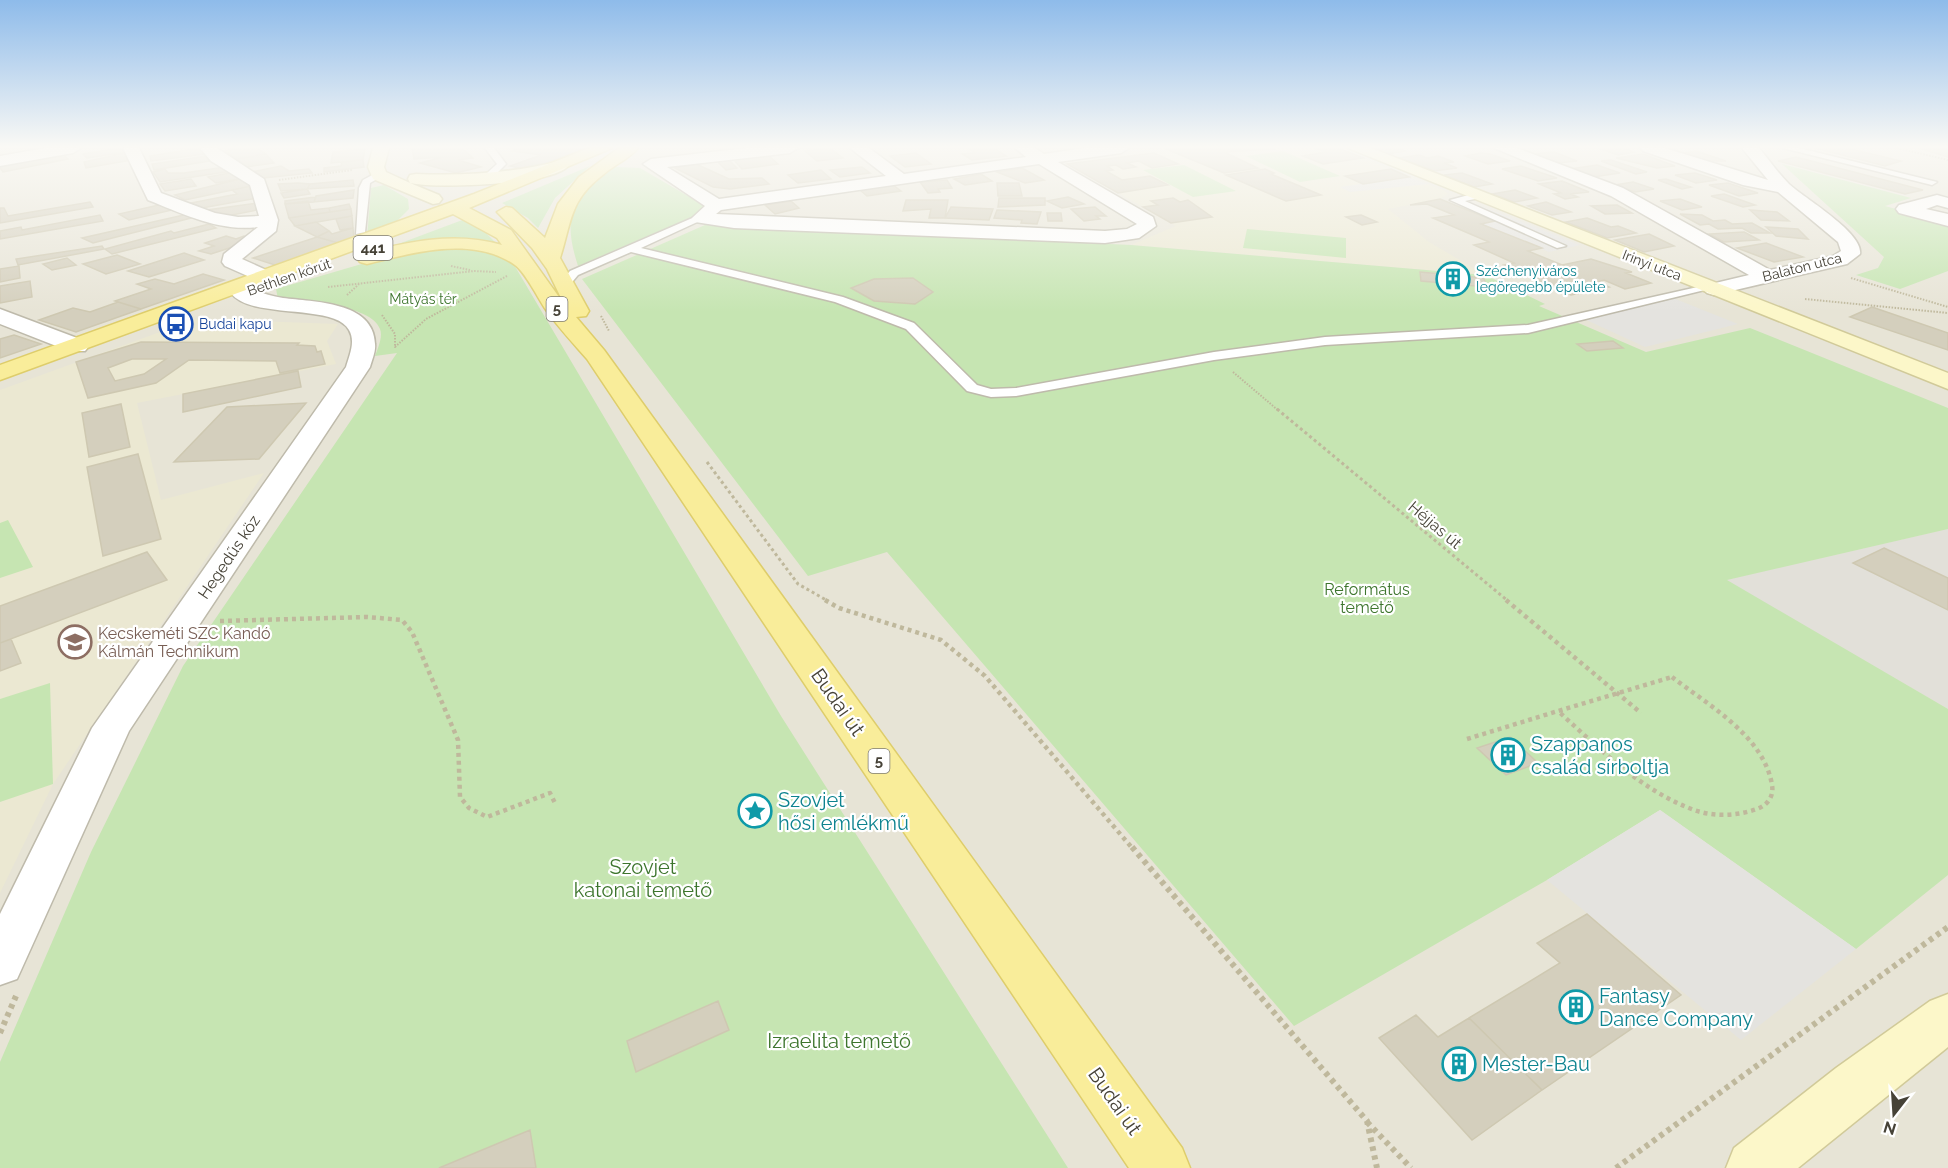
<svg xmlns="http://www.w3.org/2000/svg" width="1948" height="1168" viewBox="0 0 1948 1168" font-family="Raleway,sans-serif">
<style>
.residential{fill:#e7e4d6}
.industrial{fill:#e2e0d9}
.education{fill:#ebe8d2}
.green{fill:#c6e5b2}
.parking{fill:#e4e3df}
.building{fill:#d4cfbd;stroke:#cec8b1;stroke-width:1.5;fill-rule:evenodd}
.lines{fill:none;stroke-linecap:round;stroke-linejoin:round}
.lane-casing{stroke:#bebaab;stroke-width:3}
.street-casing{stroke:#bebaab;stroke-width:3}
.secondary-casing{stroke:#d1ca99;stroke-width:3}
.primary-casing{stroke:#decd6b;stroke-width:3}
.path-far3{stroke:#bfb89c;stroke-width:2;stroke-dasharray:1.5 1.5;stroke-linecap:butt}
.path-far2{stroke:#bfb89c;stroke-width:3;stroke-dasharray:3 3;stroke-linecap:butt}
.path-far1{stroke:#bfb89c;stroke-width:4.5;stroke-dasharray:4 4;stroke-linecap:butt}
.path{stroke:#bfb89c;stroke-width:6;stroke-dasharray:4.5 4.5;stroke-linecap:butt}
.lane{fill:#fff;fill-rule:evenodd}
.street{fill:#fff;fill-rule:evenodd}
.secondary{fill:#fcf7c9;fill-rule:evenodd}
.primary{fill:#f9ed9a;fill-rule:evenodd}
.labels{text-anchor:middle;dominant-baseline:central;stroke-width:4.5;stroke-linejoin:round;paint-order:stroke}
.far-street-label{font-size:14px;fill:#464237;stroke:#fff}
.far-culture-label{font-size:14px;fill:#0d838f;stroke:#fff;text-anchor:start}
.far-park-label{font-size:14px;fill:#3d752d;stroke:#fff}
.far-transit-label{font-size:14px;fill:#164399;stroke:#fff;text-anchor:start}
.shield{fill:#fff;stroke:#7e7b73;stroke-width:1.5}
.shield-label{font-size:15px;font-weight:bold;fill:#464237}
.street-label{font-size:16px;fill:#464237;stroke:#fff}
.park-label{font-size:16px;fill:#3d752d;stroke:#fff}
.education-label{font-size:16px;fill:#785e54;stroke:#fff;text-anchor:start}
.near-street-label{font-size:20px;fill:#464237;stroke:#fff}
.near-culture-label{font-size:20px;fill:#0d838f;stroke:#fff;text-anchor:start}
.near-park-label{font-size:20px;fill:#3d752d;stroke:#fff}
</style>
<rect width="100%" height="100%" fill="#f3f1e8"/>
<path class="residential" d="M0 148H1948V1168H0Z"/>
<path class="industrial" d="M1948 529V709L1726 580Z"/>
<path class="education" d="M1168 148H1338L1443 190 1448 194 1440 199 1388 209 1429 242 1485 275 1131 245 1176 226 1066 163Z
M196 319 338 324 327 341 336 364 137 403 161 500 264 473 53 784 0 893V390Z"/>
<path class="green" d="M1283 151 1340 176 1300 182 1246 156Z
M1782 164 1911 198 1885 206 1948 223V271L1900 289 1856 275 1878 268 1884 257Z
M1184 165 1236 191 1193 197 1143 170Z
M590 166 555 198 538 228 528 218 502 203Z
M615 167 640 168 705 206 692 217 578 266C561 213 573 198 615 167Z
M384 185 408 199 409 209 390 228 367 238 371 188Z
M465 219 485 232 498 245 393 246Z
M705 225 1131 245 1485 275 1545 304 1539 306 1646 352 1750 328 1948 408V529L1727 580 1948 709V875L1856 949 1660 810 1547 880 1294 1026 887 552 808 576 582 279Z
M1247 229 1346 238V258L1243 248Z
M453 248 490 251 510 258 781 716 1068 1168H0V1062L91 852 183 666 397 353 375 356C378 348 383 337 380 329 371 304 300 301 278 299L276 289 389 256Z
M8 520 33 567 0 578V523Z
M50 683 53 784 0 802V699Z"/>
<path class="parking" d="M1409 177 1429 184 1350 192 1340 187Z
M1468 201 1528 224 1580 245 1549 252 1481 224 1494 221 1450 204Z
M1673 298 1738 324 1645 347 1582 318Z
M1660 810 1856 949 1741 1040 1547 880Z"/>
<path class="building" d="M119 148H125L127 152 87 158 83 154Z
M199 148H203L205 154 151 161 150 156Z
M242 148H257L266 154 237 159 225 151Z
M412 148H462L473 158 458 160 481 167 456 173 420 163 443 157 414 159Z
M519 148H586L528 170 510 166 541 155 512 151Z
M830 148 843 158 817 161 805 151Z
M994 148 1006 156 972 160 962 154 975 153 969 149Z
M1315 148H1338L1363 158 1323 164 1303 156 1326 152Z
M1372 148H1398L1405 151 1388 154Z
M1598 148H1622L1634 152 1618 155Z
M1815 148H1847L1901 161 1885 166Z
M1948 148V157L1922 149 1924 148Z
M365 149 363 160 331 163 333 152Z
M1166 149 1273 148 1274 149 1224 152 1258 168 1224 173Z
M1696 151 1726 161H1701L1678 154Z
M129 152 132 160 86 168 84 162Z
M1554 152 1577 161 1557 163 1534 154Z
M62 153 68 159 3 172 0 168V164Z
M916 153 931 164 905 167 890 156Z
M1154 153 1178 164 1152 168 1139 161 1127 163 1136 167 1123 169 1116 165 1107 166 1113 170 1106 171 1122 180 1150 176 1168 185 1118 193 1067 164Z
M1481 153 1490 154 1510 161 1488 164 1465 156Z
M266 154 274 163 246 167 237 159Z
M1643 154 1675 166 1657 168 1616 158Z
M1419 155 1427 158 1438 156 1454 162 1444 163 1457 168 1434 171 1399 158Z
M206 156 210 161 154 170 152 164Z
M769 156 778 164 742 169 734 160Z
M1796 157 1923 190 1905 194 1778 161Z
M363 160 364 167 324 172V168L341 166 342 162Z
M729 160 737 168 726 170 717 161Z
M1611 160 1647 172 1636 174 1601 161Z
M696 164 729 179 762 178 769 184 730 189 713 187 675 168Z
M1597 165 1620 173 1593 177 1570 169Z
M281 166 289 171 309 169 312 173 263 178 251 172Z
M1521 166 1557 178 1538 181 1502 169Z
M225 167 232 171 160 182 153 172 165 169 168 173H184Z
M862 167 870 173 840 177 830 170Z
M1022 168 1044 180 1025 183 997 172Z
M1265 169 1274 173 1271 174 1321 195 1286 201 1226 175Z
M1391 169 1409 177 1363 184 1345 176Z
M821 170 831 179 798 183 788 175Z
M235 172 244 178 216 183 208 177Z
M1462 173 1492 184 1474 187 1444 175Z
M1695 173 1717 180 1696 183 1675 175Z
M981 174 992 181 965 185 954 179Z
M244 178 251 186 185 200 175 195Z
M191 179 196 186 165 191 160 184Z
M1666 179 1691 187 1682 189 1658 180Z
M353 180 354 186 307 189 310 184Z
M947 180 952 188 938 189 940 192 928 193 920 182Z
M1562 181 1589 192 1570 194 1578 197 1565 199 1554 194 1561 193 1539 184Z
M1633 182 1654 189 1635 192 1615 185Z
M298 183 310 184 307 189 281 191 278 184Z
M997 183H1019L1022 196H998Z
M1728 183 1758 193 1739 196 1709 185Z
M893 185 901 191 867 196 860 190Z
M251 186 257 198 202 208 191 203 237 194 232 190Z
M307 189 310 194 284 198 281 193Z
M354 190 353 198 314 202 316 196Z
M1515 190 1537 198 1514 202 1492 194Z
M1724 194 1755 205 1743 207 1711 196Z
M316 197 314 202 285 204V201Z
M1068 197 1084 204 1062 208 1047 201Z
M999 198H1045V205L998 207Z
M1173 198 1180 202 1188 200 1212 217 1171 223 1143 207 1158 205 1151 201Z
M1440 199 1495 221 1481 224 1542 248 1528 251 1562 265 1591 259 1632 272 1626 273 1651 283 1625 289 1604 280 1597 282 1609 287 1571 295 1504 265 1514 263 1474 245 1489 242 1433 218 1454 215 1427 204 1410 205Z
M1680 199 1702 207 1682 210 1660 201Z
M906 200H948L945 218H929L931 209 903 211Z
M308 201 311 210 329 208 330 212 289 218 285 204Z
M791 201 799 208 775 214 765 205Z
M90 202 93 207 0 223V208H4L8 216Z
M1546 202 1571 212 1552 215 1528 206Z
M258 203 262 209 222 217 207 210Z
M163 204 172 210 129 220 119 214Z
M349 204 351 209 330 212 329 208Z
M1617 205 1632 213 1605 214 1591 206Z
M951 207 993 209 989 220 945 218Z
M1095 207 1106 216H1096L1100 219 1084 221 1071 209Z
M351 209 352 216 295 226 289 218Z
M997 210 1041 212 1037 224 1021 223 1022 220 994 218Z
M1750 210 1777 212 1789 221 1761 220Z
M1047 213H1061L1062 221H1048Z
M188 214 195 217 93 243 82 238Z
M1680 214 1702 215 1713 221 1725 220 1732 224 1752 223 1770 233H1751L1742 228 1718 229 1709 224 1700 225Z
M100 215 103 221 0 239V231L21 227 22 230Z
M1361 215 1377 222 1362 225 1346 217Z
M352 216 353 228 340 230 336 219Z
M1587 218 1611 227 1618 226 1636 233 1607 238 1566 222Z
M316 222 329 231 317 237 295 226Z
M209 224 216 228 112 254 105 249 171 231 174 233Z
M1766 227 1798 229 1808 239 1776 236Z
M353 228 354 239 342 244 317 237 329 231 332 234Z
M1744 232 1759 240 1724 242 1709 234Z
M1649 234 1674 246 1644 252 1615 240Z
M226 236 236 239 244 236 254 240 211 254 199 251 214 246 205 243Z
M317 237 342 244 278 266 253 258Z
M1766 243 1803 257 1774 262 1737 248Z
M102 246 104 249 18 265 16 259Z
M184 253 204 260 149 277 128 271Z
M117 255 140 264 106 274 83 264Z
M67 258 76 265 52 270 43 264Z
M19 266 20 278 0 282V269Z
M1420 272 1484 278 1486 287 1421 281Z
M203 274 224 280 141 309 115 301 151 289 137 284 155 279 174 284Z
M913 278 933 292 915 304 874 301 851 288 874 279Z
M30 281 32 297 0 303V286Z
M118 302 141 309 76 332 39 320 73 308 90 312Z
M1872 307 1948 333V350L1850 317Z
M14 335 41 344 0 358V339Z
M1613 341 1623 348 1587 351 1577 344Z
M141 342 299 343 297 345 315 346 317 352 321 351 325 364 280 373 276 361 189 360 156 383 88 398 76 362ZM132 359H166L144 374 115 381 108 368Z
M298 371 301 387 183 412V394Z
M306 403 259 459 174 462 227 407Z
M121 404 130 447 89 457 82 413Z
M138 454 161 539 103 556 87 467Z
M1884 548 1948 578V610L1853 563Z
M147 552 167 580 0 643V606Z
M11 639 21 663 0 671V643Z
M1510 737 1538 763 1506 775 1477 748Z
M1587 914 1681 995 1542 1090 1469 1018 1560 963 1537 943Z
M718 1001 729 1030 636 1072 627 1041Z
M1416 1015 1438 1037 1469 1018 1542 1090 1472 1140 1379 1038Z
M530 1130 536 1168H439Z"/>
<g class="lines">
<g class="lane-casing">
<path id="lane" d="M485 148H494L506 164 494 176 486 174 497 164Z
M1783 148H1799L1937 182 1932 185Z
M376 173 384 175 370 183 365 232 356 234 359 188 363 180Z
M1476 193 1481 196 1479 198 1465 201 1566 246 1557 248 1450 200Z
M697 216 706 218 641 248 843 297 914 323 977 385 991 389 1016 388 1214 352 1325 337 1528 325 1711 284 1717 287 1528 333 1325 345 1214 360 1016 396 991 397 967 391 906 329 835 302 631 252 578 275 568 287 558 285 570 271Z"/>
</g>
<g class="street-casing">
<path id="street" d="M45 148H81L73 153 0 166V156Z
M123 148H139L161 193 215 213 238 217 259 216 250 185 211 161 200 148H217L264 179 278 220 276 231 242 259 273 273 276 277 273 281H259L225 266 222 262 224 254 258 227C220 232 183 214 148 200Z
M746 148H798L790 153 667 167 719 199 886 176 850 148H869L904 174 1026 157 1015 148H1035L1044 154 1085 148H1129L1121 153 1058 162 1153 217 1156 226 1139 238 1105 243 734 228 695 222 692 218 705 206 643 164 651 159ZM1039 164 1137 224 1127 229 1105 231 716 214 721 210Z
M1494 148H1517L1623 188 1770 270 1833 256 1841 251 1838 242 1778 192 1743 185 1643 151 1640 148H1665L1768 180 1742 148H1759C1769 160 1778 173 1789 184 1804 198 1864 233 1860 254L1847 264 1714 295 1707 293 1703 289 1707 285 1749 275 1611 196Z
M1937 195 1948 198V208L1937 205 1926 209 1948 214V226L1899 213 1896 209 1899 205Z
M242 287C256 290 268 296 283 298 313 302 374 301 375 344 376 351 372 360 370 367L129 731 17 979 0 985V914L92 728 346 367C349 356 356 342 349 330 335 303 250 320 231 293L234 288Z
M0 309 85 341 89 346 85 351H69L0 324Z"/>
</g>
<g class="secondary-casing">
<path id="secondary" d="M373 148H389L384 167 386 172 410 183 408 179 410 175 416 174C466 176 512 173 560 161L568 166C553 185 435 189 410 183L439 195 442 199 439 203 433 204 373 179 368 167Z
M1348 148H1371L1948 373V389Z
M1948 994V1047L1798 1168H1726L1734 1148 1836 1068 1930 1001Z"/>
</g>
<g class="primary-casing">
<path id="primary" d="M589 148H612L469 208 511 230 564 304 547 269 532 248 497 212 506 207 512 208 545 238 558 204 579 177 619 148H638C629 159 614 165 604 174 569 200 572 221 560 258L589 311 586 316 576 317 604 350 1182 1148 1190 1168H1129L587 359C573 343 558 327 546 310 538 298 525 272 515 265 472 235 412 253 367 264L360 262 357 258 360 254C407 242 454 231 502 245L497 238 453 214 0 380V365L474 194Z"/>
</g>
<path class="path-far3" d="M1897 148 1948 160
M279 180 352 170
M451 266 470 270
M1851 278 1948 307
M328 287 474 271 496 272
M347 295 359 284
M1805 299 1948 313
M382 315 395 334V347L426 319 507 276
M601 316 609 331
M1233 372 1279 411"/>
<path class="path-far2" d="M1277 409 1508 601
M707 462 798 584 828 601"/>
<path class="path-far1" d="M825 600 839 608 941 640 985 676 1133 849
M1506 600 1641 713
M220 621 367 617 402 620 412 632 458 740 460 797 469 808 487 817 550 793 556 805
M1672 677C1708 705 1764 736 1772 785 1774 796 1768 805 1757 809 1737 816 1714 817 1694 810 1640 790 1600 749 1558 711Z
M1467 739 1558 711"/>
<path class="path" d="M1132 847 1367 1121 1377 1168
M0 1033 16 996
M1367 1122 1411 1168
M1616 1168 1948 927"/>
<use href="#lane" class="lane"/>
<use href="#street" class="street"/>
<use href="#secondary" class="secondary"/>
<use href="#primary" class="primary"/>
</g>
<linearGradient id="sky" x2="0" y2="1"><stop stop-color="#8ebbea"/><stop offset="0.47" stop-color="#faf9f5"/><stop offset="1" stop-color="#faf9f5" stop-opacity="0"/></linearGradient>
<rect width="1948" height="312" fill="url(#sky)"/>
<defs>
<g id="building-ring" transform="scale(1.725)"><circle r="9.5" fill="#fff" stroke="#0f9aa8" stroke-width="1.5"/><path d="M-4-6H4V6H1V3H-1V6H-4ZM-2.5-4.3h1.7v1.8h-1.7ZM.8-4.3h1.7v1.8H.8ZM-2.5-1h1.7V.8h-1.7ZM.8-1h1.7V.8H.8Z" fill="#0f9aa8"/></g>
<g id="bus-ring" transform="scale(1.725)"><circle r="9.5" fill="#fff" stroke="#1a4fb4" stroke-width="1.5"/><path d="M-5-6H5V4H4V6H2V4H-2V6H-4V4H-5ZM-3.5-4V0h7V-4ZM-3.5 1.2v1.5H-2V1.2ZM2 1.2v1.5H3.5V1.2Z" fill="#1a4fb4"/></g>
<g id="school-ring" transform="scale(1.725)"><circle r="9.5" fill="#fff" stroke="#8d6e63" stroke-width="1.5"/><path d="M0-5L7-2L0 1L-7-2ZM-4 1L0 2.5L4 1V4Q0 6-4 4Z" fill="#8d6e63"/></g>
<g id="sight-ring" transform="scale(1.725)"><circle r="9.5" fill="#fff" stroke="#0f9aa8" stroke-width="1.5"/><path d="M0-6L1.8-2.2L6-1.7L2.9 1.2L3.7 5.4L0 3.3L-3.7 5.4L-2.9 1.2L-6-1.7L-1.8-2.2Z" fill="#0f9aa8"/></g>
</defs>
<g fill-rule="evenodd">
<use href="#building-ring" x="1453" y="279"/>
<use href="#bus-ring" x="176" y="324"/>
<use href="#school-ring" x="75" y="642"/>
<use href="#building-ring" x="1508" y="755"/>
<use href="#sight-ring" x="755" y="811"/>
<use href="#building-ring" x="1576" y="1007"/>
<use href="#building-ring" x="1459" y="1064"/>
</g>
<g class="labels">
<g class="far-street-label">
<text transform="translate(1652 265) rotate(21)">Irinyi utca</text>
<text transform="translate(1802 267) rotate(-14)">Balaton utca</text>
<text transform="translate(289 277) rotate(-19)">Bethlen körút</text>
</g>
<g class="far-culture-label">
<text x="1476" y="271">Széchenyiváros<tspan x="1476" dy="16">legöregebb épülete</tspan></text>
</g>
<g class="far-park-label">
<text x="423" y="299">Mátyás tér</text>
</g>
<g class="far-transit-label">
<text x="199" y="324">Budai kapu</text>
</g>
<g class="shield">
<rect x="353.5" y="236" width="39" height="24" rx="4.5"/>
<rect x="546.5" y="297" width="21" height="24" rx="4.5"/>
<rect x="868.5" y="749" width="21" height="24" rx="4.5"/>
</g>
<g class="shield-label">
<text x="373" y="248">441</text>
<text x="557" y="309">5</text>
<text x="879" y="761">5</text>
</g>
<g class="street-label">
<text transform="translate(1435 525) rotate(40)">Héjjas út</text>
<text transform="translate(229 557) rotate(-56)">Hegedűs köz</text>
</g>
<g class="park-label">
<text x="1367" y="589">Református<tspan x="1367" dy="18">temető</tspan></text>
</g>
<g class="education-label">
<text x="98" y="633">Kecskeméti SZC Kandó<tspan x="98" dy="18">Kálmán Technikum</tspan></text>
</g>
<g class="near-street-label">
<text transform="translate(838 702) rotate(55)">Budai út</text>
<text transform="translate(1115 1101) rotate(55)">Budai út</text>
</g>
<g class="near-culture-label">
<text x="1531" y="744">Szappanos<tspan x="1531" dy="23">család sírboltja</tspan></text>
<text x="778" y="800">Szovjet<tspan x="778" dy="23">hősi emlékmű</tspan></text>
<text x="1599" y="996">Fantasy<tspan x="1599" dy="23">Dance Company</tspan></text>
<text x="1482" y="1064">Mester-Bau</text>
</g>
<g class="near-park-label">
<text x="643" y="867">Szovjet<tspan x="643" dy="23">katonai temető</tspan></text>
<text x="839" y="1041">Izraelita temető</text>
</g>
</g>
<g transform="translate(1894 1114) rotate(197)" stroke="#ffffff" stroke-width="4.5" paint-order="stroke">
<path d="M0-4.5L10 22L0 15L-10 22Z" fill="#464237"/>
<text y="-9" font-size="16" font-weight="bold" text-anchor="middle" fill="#464237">N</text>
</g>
</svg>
